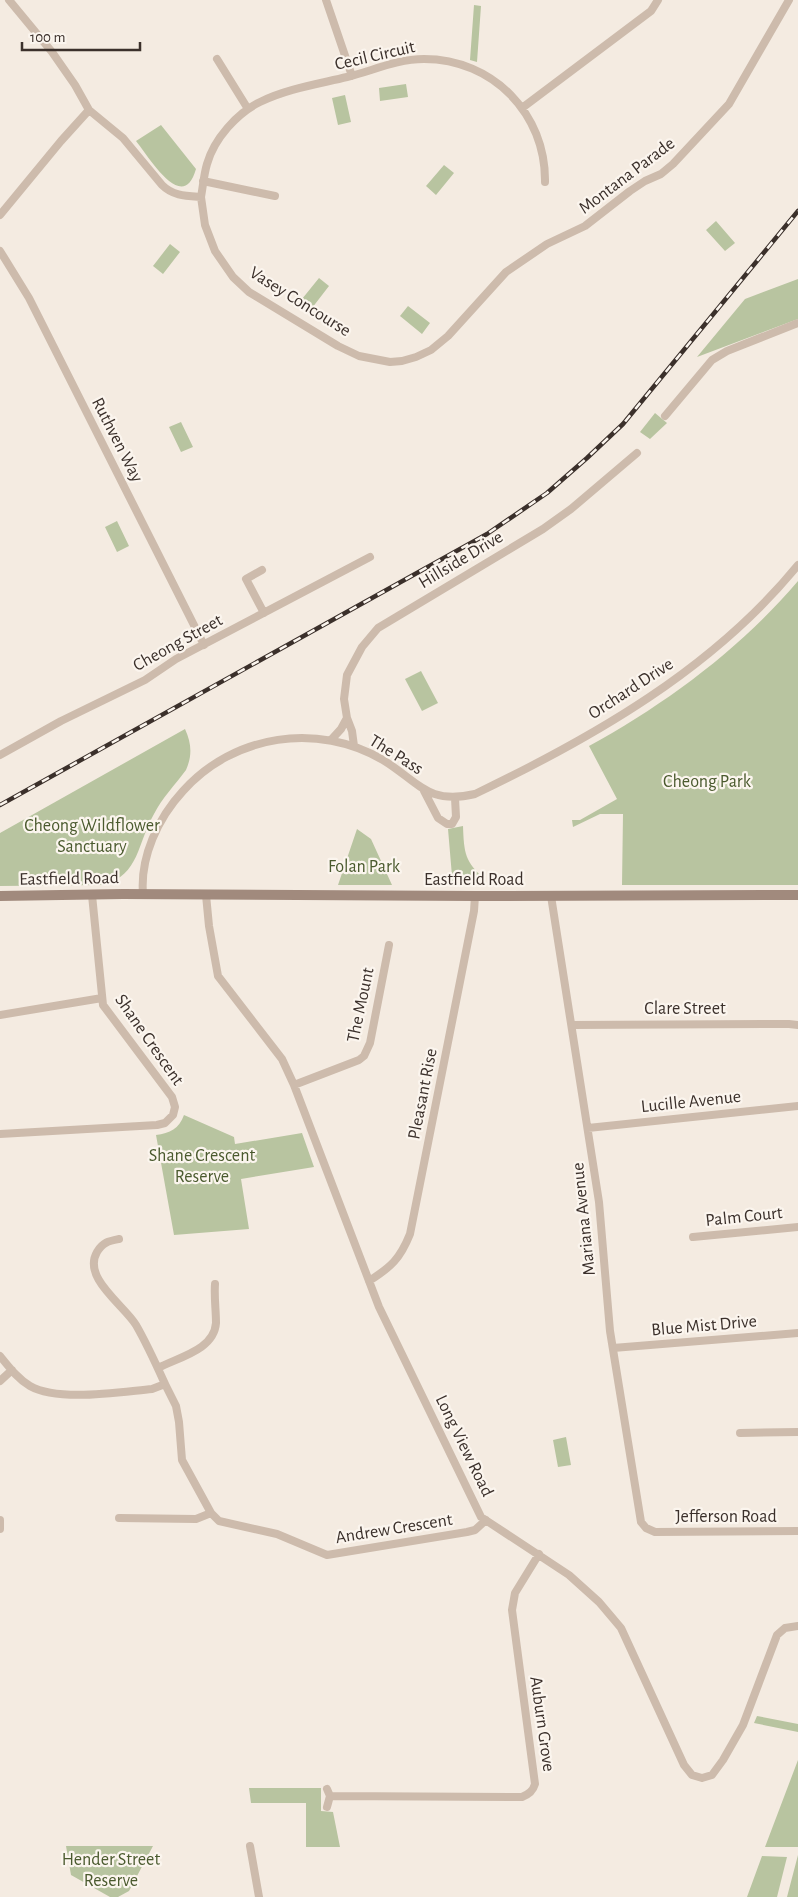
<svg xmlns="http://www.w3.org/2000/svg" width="798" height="1897" viewBox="0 0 798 1897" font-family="'Alegreya Sans',sans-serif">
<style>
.green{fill:#b8c4a0}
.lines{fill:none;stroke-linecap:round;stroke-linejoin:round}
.street{stroke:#cdbbac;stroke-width:8}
.secondary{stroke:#a18a7d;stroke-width:10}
.rail-casing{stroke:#3b302b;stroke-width:4.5}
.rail{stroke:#fbf5ee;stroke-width:2.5;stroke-dasharray:8;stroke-linecap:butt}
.labels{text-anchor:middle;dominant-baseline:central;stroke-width:4.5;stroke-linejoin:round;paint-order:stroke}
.street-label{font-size:18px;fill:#3b302b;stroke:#fbf5ee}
.park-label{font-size:18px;fill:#4a5a2e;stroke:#fbf5ee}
</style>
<rect width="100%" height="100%" fill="#f4ebe1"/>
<path class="green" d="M474 5 481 6 477 62 470 60Z
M406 84 408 97 380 101 379 88Z
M345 95 351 122 338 125 332 98Z
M161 125 196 169C183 215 149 157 136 141Z
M444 165 454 173 436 195 426 186Z
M716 221 735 243 725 251 706 230Z
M170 244 180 252 163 274 153 266Z
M319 278 329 286 312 308 302 299Z
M798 279V319L697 357 745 299Z
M408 306 430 323 422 334 400 316Z
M655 413 667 423 650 439 640 432Z
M181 422 193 447 181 452 169 427Z
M117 521 129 546 117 552 105 527Z
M798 581V885H622L623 814H600L573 827 572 820H580L617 799 589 746C667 703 740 649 798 581Z
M421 671 438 703 422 711 405 679Z
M185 729C192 744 192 756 186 770 175 785 162 798 154 814 137 843 140 875 103 885L0 886V833Z
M463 826C464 854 465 861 485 880L480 885H450L448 883 452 876 448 829Z
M357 829 371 839 392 885H338Z
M184 1115 234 1137 235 1144 302 1133 314 1167 241 1179 249 1229 174 1235 156 1135C170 1133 179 1129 184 1115Z
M566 1437 571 1465 558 1467 553 1440Z
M757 1716 798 1724V1732L754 1723Z
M798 1760V1847H765Z
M249 1788H321V1811L333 1812 340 1847H306V1803H251Z
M66 1846H153L129 1891 118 1897H110L71 1875Z
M798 1855V1897H787Z
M762 1856 787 1857 777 1897H747Z"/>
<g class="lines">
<path class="street" d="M9 0 52 52 75 85 89 110 123 138 162 185C173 196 186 196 201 197L205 225 215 251 233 277 249 292 338 346 359 356 390 362 402 361 416 357 431 350 448 336 506 272 547 244 585 226 630 191 645 181 661 174 673 164 729 104 789 0
M326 0 352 76
M217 59 248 109
M522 108 651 11 658 0
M203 181 275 196
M201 197C203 186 204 174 207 164 214 139 237 113 260 102 286 89 318 84 347 77 372 71 397 59 424 59 493 59 546 114 545 182
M0 215 61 141 89 110
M0 251 29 298 204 645
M665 416 712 360 727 351 798 323
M262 570 246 579 264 613
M347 718 352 731 354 746
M331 740 341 729 347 718 344 699 347 675 362 647 378 628 543 529 571 509 637 453
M0 755 61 721 145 680 176 659 370 557
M424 791 438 818 447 824H452L456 817 455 798
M143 894C140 857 158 818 183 791 234 734 318 722 383 760 419 782 427 805 475 794 594 737 713 669 798 565
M206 895 209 926 218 976 282 1059 294 1085 379 1307 481 1517 569 1575 599 1602 621 1628 684 1765 692 1775 702 1778 712 1775 723 1760 743 1725 777 1635 785 1628 798 1626
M551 896 599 1202 610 1331 641 1522 646 1528 655 1532 798 1531
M0 1015 102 998
M572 1025 789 1024 798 1025
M294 1085 359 1060 364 1056 370 1043 389 945
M588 1128 798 1106
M0 1134 157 1125 165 1123 173 1115 175 1107 172 1097 103 1005 92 895
M693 1237 798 1227
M119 1239C109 1241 103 1242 97 1252 82 1278 124 1305 136 1325 147 1344 156 1364 165 1384
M369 1281C391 1267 400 1259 410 1234L474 911 475 896
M613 1348 798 1333
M0 1356C9 1367 18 1379 30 1386 58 1402 119 1392 152 1389L165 1384 176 1406 179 1422 182 1460 211 1513 219 1521 277 1534 327 1555 467 1532 475 1530 486 1520
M158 1368C179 1357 214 1350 216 1323 216 1310 214 1297 215 1284
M0 1381 12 1370
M740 1433 798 1432
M119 1518 196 1519 211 1513
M0 1520V1529
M327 1789 330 1796 327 1807
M330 1796 522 1797C529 1794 533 1791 535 1784L512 1610 515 1593 539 1554
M250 1846 259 1897"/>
<path class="secondary" d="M0 896 123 894 475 896 798 895"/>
<g class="rail-casing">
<path id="rail" d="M0 805 487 534 547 493 587 458 623 424 798 211"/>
</g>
<use href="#rail" class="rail"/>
</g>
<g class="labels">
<g class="street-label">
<text transform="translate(375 56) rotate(-13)">Cecil Circuit</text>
<text transform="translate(627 176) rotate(-37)">Montana Parade</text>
<text transform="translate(300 302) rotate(32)">Vasey Concourse</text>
<text transform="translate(117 440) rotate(63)">Ruthven Way</text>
<text transform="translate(461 560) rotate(-31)">Hillside Drive</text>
<text transform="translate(178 643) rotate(-29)">Cheong Street</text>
<text transform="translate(631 689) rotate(-33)">Orchard Drive</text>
<text transform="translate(396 755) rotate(32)">The Pass</text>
<text transform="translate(69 879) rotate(-1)">Eastfield Road</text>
<text x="474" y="880">Eastfield Road</text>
<text transform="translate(361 1005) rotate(-78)">The Mount</text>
<text x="685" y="1009">Clare Street</text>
<text transform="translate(149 1040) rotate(55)">Shane Crescent</text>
<text transform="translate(423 1094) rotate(-79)">Pleasant Rise</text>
<text transform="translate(691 1102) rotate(-6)">Lucille Avenue</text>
<text transform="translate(744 1217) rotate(-6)">Palm Court</text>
<text transform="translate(584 1219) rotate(-96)">Mariana Avenue</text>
<text transform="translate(704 1326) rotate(-5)">Blue Mist Drive</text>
<text transform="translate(464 1446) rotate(64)">Long View Road</text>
<text x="726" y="1517">Jefferson Road</text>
<text transform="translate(394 1529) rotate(-9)">Andrew Crescent</text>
<text transform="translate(542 1724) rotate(82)">Auburn Grove</text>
</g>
<g class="park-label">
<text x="707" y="782">Cheong Park</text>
<text x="92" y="826">Cheong Wildflower<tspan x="92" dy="21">Sanctuary</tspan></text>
<text x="364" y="867">Folan Park</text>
<text x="202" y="1156">Shane Crescent<tspan x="202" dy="21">Reserve</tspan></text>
<text x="111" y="1860">Hender Street<tspan x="111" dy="21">Reserve</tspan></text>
</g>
</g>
<path d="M22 42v8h118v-8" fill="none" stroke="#3b302b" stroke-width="2.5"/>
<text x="30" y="42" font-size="15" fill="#3b302b" stroke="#fbf5ee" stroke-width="4" paint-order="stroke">100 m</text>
</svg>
